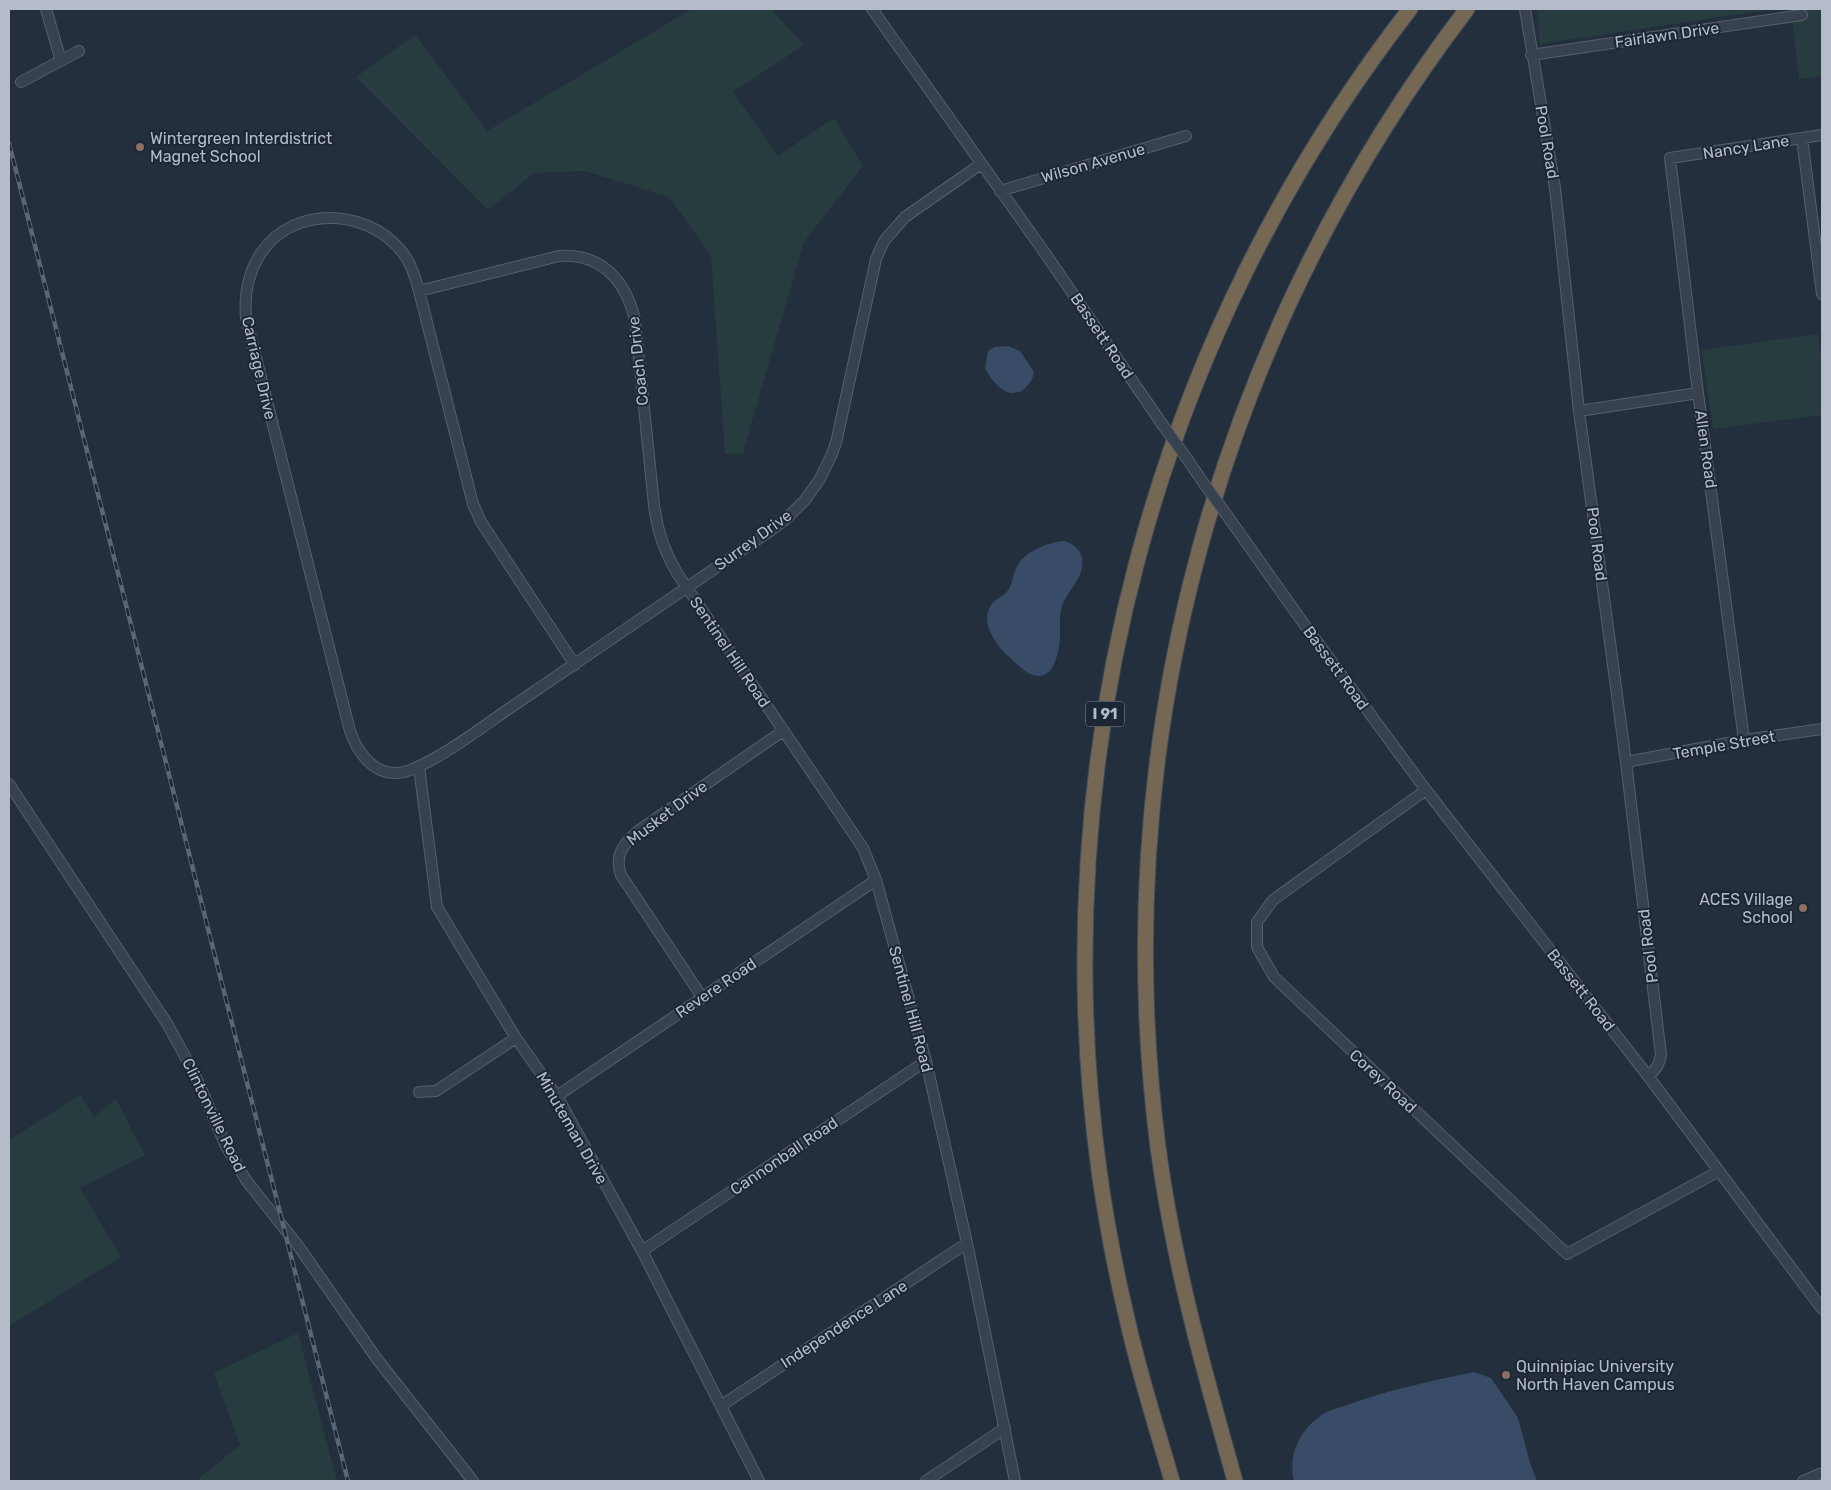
<svg xmlns="http://www.w3.org/2000/svg" width="1831" height="1490" viewBox="0 0 1831 1490" font-family="Rubik,sans-serif">
<style>
.green{fill:#263c3f}
.water{fill:#394c67}
.lines{fill:none;stroke-linecap:round;stroke-linejoin:round}
.minor-casing{stroke:#565f6c;stroke-width:12}
.highway-casing{stroke:#434c59;stroke-width:17}
.minor{stroke:#38414e;stroke-width:10}
.highway{stroke:#746855;stroke-width:15}
.rail-casing{stroke:#5a6575;stroke-width:4.5}
.rail{stroke:#1d2633;stroke-width:2.5;stroke-dasharray:8;stroke-linecap:butt}
.minor-bridge-casing{stroke:#565f6c;stroke-width:12;stroke-linecap:butt}
.minor-bridge{stroke:#38414e;stroke-width:10}
.education-dot{fill:#8d6e63;stroke:#1d2633;stroke-width:2}
.labels{text-anchor:middle;dominant-baseline:central;stroke-width:4;stroke-linejoin:round;paint-order:stroke}
.shield{fill:#1d2633;stroke:#878f9c;stroke-width:1}
.shield-label{font-size:15px;font-weight:bold;fill:#b4bcc9}
.street-label{font-size:16px;fill:#b4bcc9;stroke:#1d2633}
.poi-label{font-size:16px;fill:#b4bcc9;stroke:#1d2633;text-anchor:start}
</style>
<rect width="100%" height="100%" fill="#242f3e"/>
<path class="green" d="M692 9H771L804 45 733 92 778 156 834 118 863 166 804 242 743 453 725 454 711 256 669 197 585 171 534 173 488 210 356 77 415 35 487 131Z
M1537 9H1774L1540 44Z
M1791 9H1822V76L1799 79Z
M1818 334 1822 367V415L1713 429 1702 350Z
M80 1095 94 1117 116 1099 145 1155 80 1188 121 1257 9 1326V1140Z
M298 1333 337 1481H196L240 1445 214 1373Z"/>
<path class="water" d="M1008 346 1020 351 1034 372C1033 378 1031 382 1027 386 1011 404 993 384 985 368L988 351 995 347Z
M1064 541C1073 543 1080 549 1082 558 1085 578 1068 589 1062 606 1059 616 1060 626 1060 636 1059 653 1054 684 1030 674 1022 670 1014 661 1007 655 995 644 979 620 992 604 997 598 1004 596 1009 589 1013 583 1013 574 1016 568 1023 552 1048 542 1064 541Z
M1474 1372 1491 1378 1518 1418 1530 1463 1537 1481H1294C1288 1455 1299 1430 1322 1415 1328 1410 1339 1408 1347 1405 1388 1390 1431 1381 1474 1372Z"/>
<g class="lines">
<g class="minor-casing">
<path id="minor" d="M46 9 61 61
M872 9 1047 256 1162 424
M1525 9 1555 188 1579 411 1626 762 1661 1055C1659 1065 1656 1070 1648 1076
M1531 55 1802 15
M21 82 79 51
M1802 138 1822 294
M1000 191 1186 136
M419 291 559 256C602 253 626 281 635 320L654 505C657 531 664 551 677 573L863 848 876 880 926 1061 967 1243 1015 1481
M1579 411 1698 393
M1188 460 1200 478
M1226 514 1304 624 1426 790 1648 1076 1822 1309
M575 665 481 522 473 504 419 291C416 280 413 269 407 259 376 209 295 202 261 253 248 273 244 295 246 318L350 731C357 751 372 774 397 773 423 772 484 726 507 710 595 651 682 590 770 531L786 519 805 500 820 479 831 456 836 443 876 259 884 241 905 217 981 164
M1744 740 1698 393 1670 158 1822 135
M1626 762 1744 740 1822 729
M419 767 437 907 516 1038 557 1096 642 1251 759 1481
M9 784 168 1025 195 1075 226 1146 246 1180 299 1247 377 1359 473 1481
M1426 790 1273 900 1257 922V947L1274 977 1567 1254 1719 1171
M702 997 621 875C614 856 623 844 638 831L783 731
M419 1092 436 1091 516 1038
M557 1096 876 880
M642 1251 926 1061
M722 1405 967 1243
M926 1481 1005 1428
M1803 1481 1822 1473"/>
</g>
<g class="highway-casing">
<path id="highway" d="M1172 1481C1157 1429 1140 1376 1128 1323 1116 1273 1106 1221 1099 1170 1043 758 1155 337 1410 9
M1235 1481C1204 1371 1173 1261 1158 1147 1106 740 1219 335 1467 9"/>
</g>
<use href="#minor" class="minor"/>
<use href="#highway" class="highway"/>
<g class="rail-casing">
<path id="rail" d="M9 143 348 1481"/>
</g>
<use href="#rail" class="rail"/>
<g class="minor-bridge-casing">
<path id="minor-bridge" d="M1162 424 1188 460
M1200 478 1226 514"/>
</g>
<use href="#minor-bridge" class="minor-bridge"/>
</g>
<g class="education-dot">
<circle cx="140" cy="147" r="5"/>
<circle cx="1803" cy="908" r="5"/>
<circle cx="1506" cy="1375" r="5"/>
</g>
<g class="labels">
<rect class="shield" x="1086" y="701.5" width="38" height="25" rx="4"/>
<g class="shield-label">
<text x="1105" y="714">I 91</text>
</g>
<g class="street-label">
<text transform="translate(1667 35) rotate(-8)">Fairlawn Drive</text>
<text transform="translate(1547 142) rotate(80)">Pool Road</text>
<text transform="translate(1746 147) rotate(-9)">Nancy Lane</text>
<text transform="translate(1093 163) rotate(-16)">Wilson Avenue</text>
<text transform="translate(1102 336) rotate(56)">Bassett Road</text>
<text transform="translate(638 361) rotate(-96)">Coach Drive</text>
<text transform="translate(259 368) rotate(77)">Carriage Drive</text>
<text transform="translate(1706 449) rotate(82)">Allen Road</text>
<text transform="translate(753 540) rotate(-36)">Surrey Drive</text>
<text transform="translate(1597 544) rotate(83)">Pool Road</text>
<text transform="translate(730 652) rotate(56)">Sentinel Hill Road</text>
<text transform="translate(1336 668) rotate(54)">Bassett Road</text>
<text transform="translate(1724 745) rotate(-10)">Temple Street</text>
<text transform="translate(667 813) rotate(-37)">Musket Drive</text>
<text transform="translate(1648 946) rotate(-97)">Pool Road</text>
<text transform="translate(716 988) rotate(-34)">Revere Road</text>
<text transform="translate(1581 990) rotate(52)">Bassett Road</text>
<text transform="translate(911 1009) rotate(75)">Sentinel Hill Road</text>
<text transform="translate(1383 1081) rotate(43)">Corey Road</text>
<text transform="translate(214 1115) rotate(64)">Clintonville Road</text>
<text transform="translate(572 1128) rotate(60)">Minuteman Drive</text>
<text transform="translate(784 1156) rotate(-34)">Cannonball Road</text>
<text transform="translate(844 1324) rotate(-33)">Independence Lane</text>
</g>
<g class="poi-label">
<text x="150" y="138">Wintergreen Interdistrict<tspan x="150" dy="18">Magnet School</tspan></text>
<text x="1793" y="899" text-anchor="end">ACES Village<tspan x="1793" dy="18">School</tspan></text>
<text x="1516" y="1366">Quinnipiac University<tspan x="1516" dy="18">North Haven Campus</tspan></text>
</g>
</g>
<rect width="1831" height="1490" fill="none" stroke="#b4bcc9" stroke-width="20"/>
</svg>
